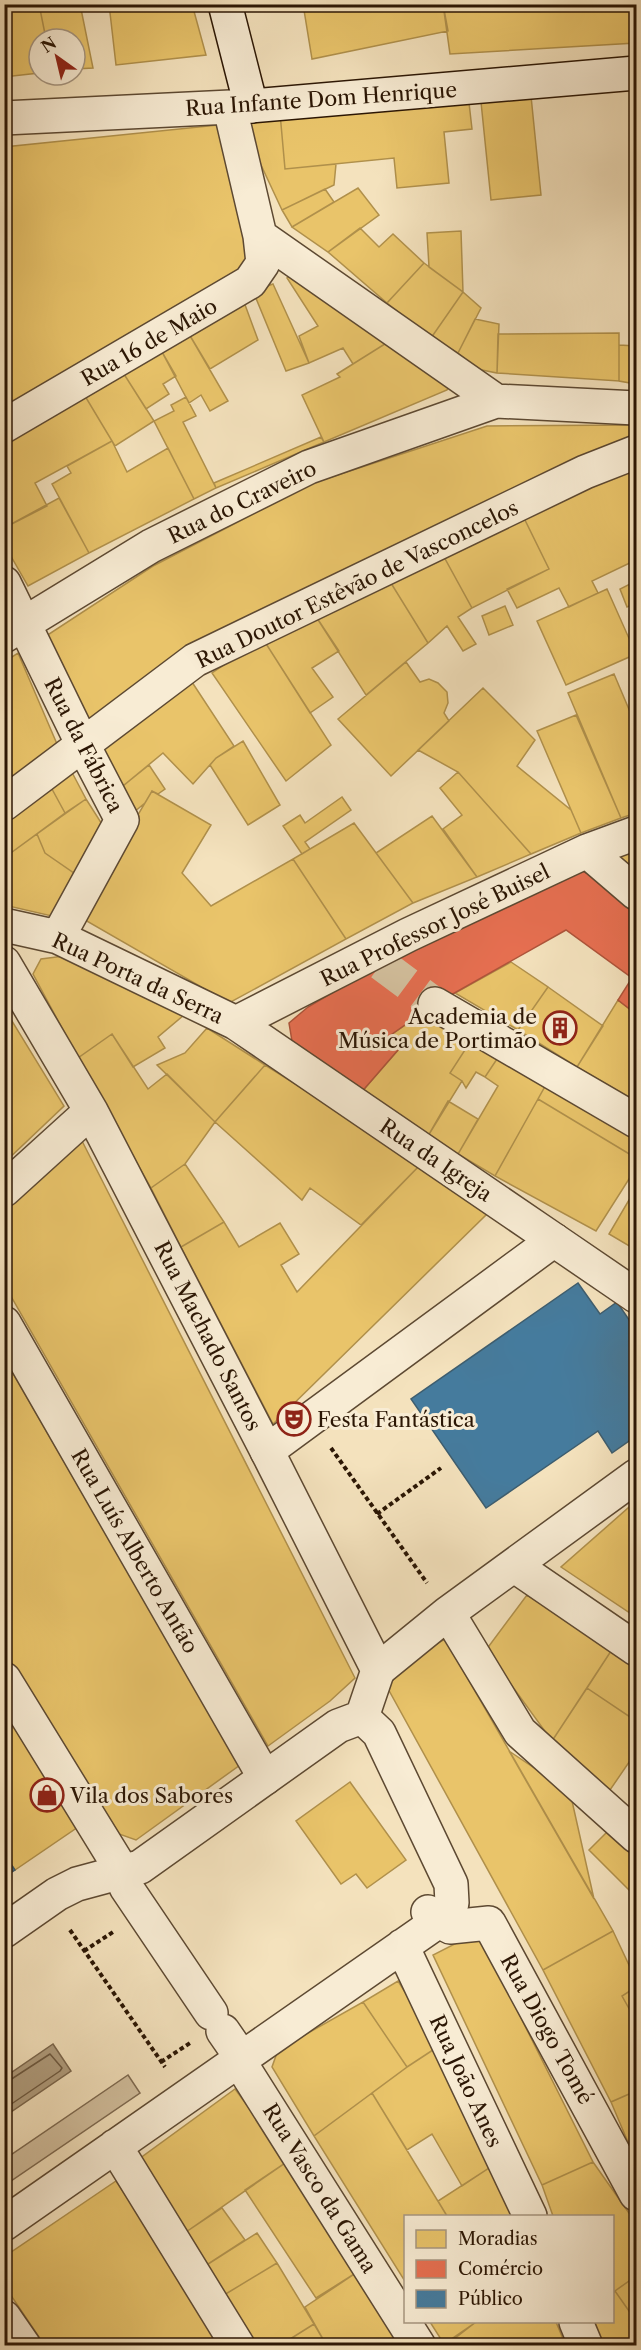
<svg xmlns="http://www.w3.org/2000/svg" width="641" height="2350" viewBox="0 0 641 2350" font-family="'Libre Caslon Text',serif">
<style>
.green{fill:#d2bf9e;stroke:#7e6a51;stroke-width:1.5}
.water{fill:#b09d7e;stroke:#7b674d;stroke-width:1.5}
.homes{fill:#e9c46a;stroke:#b0904b;stroke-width:1.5}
.shops{fill:#e76f51;stroke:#af543a;stroke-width:1.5}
.public{fill:#457b9d;stroke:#3d5d6f;stroke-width:1.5}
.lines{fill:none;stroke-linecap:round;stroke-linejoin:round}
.shore{stroke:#6e5a41;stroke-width:1.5}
.minor-tunnel{stroke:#d6c3a1;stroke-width:33;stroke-dasharray:33 16;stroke-linecap:butt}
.pedestrian-casing{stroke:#5d4932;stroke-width:36}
.minor-casing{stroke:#5d4932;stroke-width:36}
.tertiary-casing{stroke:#5d4932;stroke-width:36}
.secondary-casing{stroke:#2b1604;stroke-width:36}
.path{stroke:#2b1604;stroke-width:4;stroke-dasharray:4.5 3;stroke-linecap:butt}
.pedestrian{stroke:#f8ecd4;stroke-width:33}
.minor{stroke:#f8ecd4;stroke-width:33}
.tertiary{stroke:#f8ecd4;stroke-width:33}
.secondary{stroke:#f8ecd4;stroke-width:33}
.labels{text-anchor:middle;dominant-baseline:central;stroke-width:6;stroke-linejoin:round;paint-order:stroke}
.street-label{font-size:21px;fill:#2b1604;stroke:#f8ecd4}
.poi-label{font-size:21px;fill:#2b1604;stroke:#f8ecd4;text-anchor:start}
</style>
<rect width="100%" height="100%" fill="#f4e2bd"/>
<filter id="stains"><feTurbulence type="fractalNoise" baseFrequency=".00333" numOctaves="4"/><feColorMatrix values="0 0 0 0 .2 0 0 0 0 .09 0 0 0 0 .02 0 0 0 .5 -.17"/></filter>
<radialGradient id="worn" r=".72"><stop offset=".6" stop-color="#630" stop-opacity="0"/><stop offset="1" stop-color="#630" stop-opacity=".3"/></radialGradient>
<path class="green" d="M128 2075 140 2093 5 2185V2159Z"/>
<path class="water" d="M53 2044 71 2071 5 2116V2077Z"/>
<path class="homes" d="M4 4H39L46 39H39V73L4 77Z
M39 4H80L93 68 75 69V39H46Z
M109 4H192L206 55 116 65Z
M303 4H443L448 31 312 59Z
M443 4H636V43L450 54Z
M468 94 472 129 444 132 449 183 397 188 394 158 285 169 280 113Z
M531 96 541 195 491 200 481 102Z
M280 113 285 169 336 164 334 185 282 210 241 122Z
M218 125 250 260 233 281 4 408V147Z
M358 188 379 215 328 252 292 227Z
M325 189 334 202 292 227 282 210Z
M360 228 379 247 393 234 424 263 387 303 328 252Z
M461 231 463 292 429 267 427 233Z
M424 263 463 292 431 338 387 303Z
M297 271 396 337 353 364 343 348 309 363 299 336 318 326 287 278Z
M273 284 309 363 286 371 253 291Z
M463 292 481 308 458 353 431 338Z
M244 302 258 340 210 369 189 334Z
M475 319 499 324 497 373 477 369 458 353Z
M619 333V381L497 373 498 334Z
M189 334 228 401 210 411 201 395 189 403 161 350Z
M396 337 452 380 447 390 324 442 302 395 340 377 337 374Z
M619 345 636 346V384L619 381Z
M161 350 176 376 163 384 169 394 146 409 122 371Z
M122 371 154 421 115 446 85 396Z
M85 396 112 441 35 483 47 506 4 528V441Z
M186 397 196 416 183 422 216 488 194 499 154 421 174 411 171 405Z
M636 425V435L551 470 88 724 46 636 153 566 313 483 487 426Z
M321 437 324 442 216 488 214 483Z
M112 441 127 472 168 448 194 499 89 553 52 484 71 473 67 466Z
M636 463V560L592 581 598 593 569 607 559 588 517 608 507 589 549 569 524 518Z
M59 498 89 553 28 586 4 544V528Z
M524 518 549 569 472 608 443 555Z
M443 555 472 608 458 617 476 644 463 651 447 626 428 643 386 575Z
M386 575 428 643 366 695 313 612Z
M636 581V603L627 607 620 589Z
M607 589 636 654 566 685 537 621Z
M505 606 513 625 489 635 482 616Z
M313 612 339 651 312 668 333 697 310 713 263 639Z
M263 639 331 745 286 781 212 673Z
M18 653 57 744 4 783V662Z
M406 662 420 682 429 679 438 683 447 692 448 703 444 713 449 721 391 776 338 719Z
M614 674 636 726V813L621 818 568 693Z
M188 676 234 746 216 758 193 784 163 753 118 790 95 749Z
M483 688 535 740 517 766 571 810 581 833 531 854 458 772 418 750Z
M576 715 621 818 581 833 537 731Z
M243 741 280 805 248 825 210 765 216 758Z
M67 763 86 799 65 813 46 778Z
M149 765 165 789 158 794 152 791 145 803 134 812 118 790Z
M458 772 531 854 477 877 443 829 462 815 440 788Z
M46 778 65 813 8 855 4 850V811Z
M152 791 211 825 182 873 211 906 293 859 346 939 229 1003 78 916Z
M342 797 351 810 305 842 310 849 302 854 283 826 300 815 305 823Z
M86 799 107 832 81 878 45 853 37 834Z
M432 816 477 877 413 903 376 853Z
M354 823 413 903 346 939 293 859Z
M37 834 45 853 81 878 56 917 4 905V850L8 855Z
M636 847V881L619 866 621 853Z
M64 956 184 1015 158 1037 165 1048 133 1067 112 1034 78 1058 33 974 41 959Z
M511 962 548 987 518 1030 455 993Z
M548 987 603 1026 577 1067 518 1030Z
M618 1000 636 1014V1092L632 1099 577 1067Z
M4 1008 64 1106 4 1163Z
M427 1010 474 1036 450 1073 462 1081 428 1136 359 1095 398 1050 385 1039Z
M207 1028 265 1065 215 1122 157 1065 185 1053Z
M112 1034 148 1089 167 1074 215 1122 185 1164 151 1188 78 1058Z
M474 1036 501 1053 485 1077 476 1072 466 1088 462 1081 450 1073Z
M501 1053 548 1081 495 1176 458 1154 498 1086 485 1077Z
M265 1065 422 1163 361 1225 310 1188 302 1200 215 1122Z
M548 1081 636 1133V1158L538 1099Z
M538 1099 636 1158V1168L596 1231 495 1176Z
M448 1101 478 1119 458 1154 428 1136Z
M80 1137 355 1678 330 1701 268 1746 4 1284V1212Z
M422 1163 488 1213 273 1424 181 1247 224 1222 239 1247 280 1223 299 1254 281 1265 297 1292Z
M185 1164 224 1222 181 1247 151 1188Z
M636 1188V1250L609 1234Z
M4 1358 240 1765 136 1840 119 1834 4 1652Z
M636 1501V1617L561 1567Z
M527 1595 613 1648 552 1741 486 1650Z
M445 1639 613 1931 543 1970 381 1676Z
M613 1648 636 1663V1721L587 1688Z
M587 1688 636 1721V1752L610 1790 552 1741Z
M4 1712 78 1827 15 1870 4 1854Z
M509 1751 570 1792 594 1899Z
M350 1782 406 1860 367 1888 356 1874 341 1884 296 1821Z
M608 1831 636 1859V1897L589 1850Z
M613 1931 636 1980V1987L622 1996 636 2021V2091L611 2102 543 1970Z
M478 1932 593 2162 542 2185 433 1955Z
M398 1981 439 2046 407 2067 363 2002Z
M636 1987V2021L622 1996Z
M363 2002 407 2067 314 2136 272 2067 278 2050Z
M439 2046 492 2166 462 2186 432 2134 407 2150 372 2093 407 2067Z
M235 2089 288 2161 186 2232 139 2159Z
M636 2091V2161L611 2102Z
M372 2093 447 2216H406V2283L314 2136Z
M288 2161 359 2271 316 2298 245 2190Z
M593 2162 636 2223V2276L612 2293V2216H553L542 2185Z
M492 2166 513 2216H447L438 2201Z
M116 2181 226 2346H45L4 2285V2257Z
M222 2208 245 2240 205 2266 186 2232Z
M257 2233 277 2263 224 2295 205 2266Z
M277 2263 314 2324 279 2346H255L224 2295Z
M359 2271 406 2346H327L305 2307Z
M636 2276V2321L615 2291Z
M615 2291 636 2321V2346H602L592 2322H612V2293Z
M430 2322H476L444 2344Z
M476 2322H556L566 2346H445Z
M314 2324 327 2346H279Z"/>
<path class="shops" d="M577 869 596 877 636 911V1014L618 1000 632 978 566 930 435 1004 385 1039 398 1050 359 1095 293 1047 289 1023 308 1007 381 964Z"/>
<path class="public" d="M578 1283 600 1314 617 1302 636 1330V1436L612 1453 598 1431 486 1508 411 1399Z
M4 1854 15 1870 4 1877Z"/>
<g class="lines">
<path class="shore" d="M4 2081 10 2080 50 2054 62 2068 60 2071 4 2109"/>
<path class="minor-tunnel" d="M381 964 435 1004"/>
<g class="pedestrian-casing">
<path id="pedestrian" d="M4 1323 265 1778
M4 1679 116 1861
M126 1887 211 2013
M428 1912 450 1927 489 1923 636 2194
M223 2031 241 2057 246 2072 419 2346"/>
</g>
<g class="minor-casing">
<path id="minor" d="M260 236 496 401 636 408
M4 426 250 282 263 263 260 236 230 108
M4 583 83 745 122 820 58 937
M4 636 151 546 309 467 496 401
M4 804 195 660 585 472 636 452
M587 851 636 893
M4 925 58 937 236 1023 554 1240
M4 963 91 1111 267 1451
M435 1004 636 1121
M236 1023 408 935 587 851 636 833
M4 1190 91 1111
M515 1566 636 1649
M448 1613 520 1732 636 1836
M378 1670 448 1613 636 1476
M402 1946 530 2216
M115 2146 238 2346
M4 2224 440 1920 452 1903 451 1884 379 1733 362 1717
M4 2317 24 2346
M576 2322 586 2346"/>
</g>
<g class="tertiary-casing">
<path id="tertiary" d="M4 118 251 106
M4 1931 57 1894 77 1884 140 1867 338 1726 362 1717 378 1670 267 1451 554 1240 636 1296"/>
</g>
<g class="secondary-casing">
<path id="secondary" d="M225 4 251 106 636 73"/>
</g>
<path class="path" d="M331 1448 427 1583
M377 1514 441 1468
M70 1930 165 2067
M84 1951 113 1932
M161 2062 190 2043"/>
<use href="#pedestrian" class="pedestrian"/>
<use href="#minor" class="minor"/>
<use href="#tertiary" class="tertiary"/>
<use href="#secondary" class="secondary"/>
</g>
<defs>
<g id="building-ring" transform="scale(1.725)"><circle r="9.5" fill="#f8ecd4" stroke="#8f2418" stroke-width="1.5"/><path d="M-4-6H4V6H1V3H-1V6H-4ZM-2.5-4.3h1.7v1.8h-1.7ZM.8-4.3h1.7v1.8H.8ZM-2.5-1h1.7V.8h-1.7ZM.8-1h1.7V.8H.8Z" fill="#8f2418"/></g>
<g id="theatre-ring" transform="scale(1.725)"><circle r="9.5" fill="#f8ecd4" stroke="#8f2418" stroke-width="1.5"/><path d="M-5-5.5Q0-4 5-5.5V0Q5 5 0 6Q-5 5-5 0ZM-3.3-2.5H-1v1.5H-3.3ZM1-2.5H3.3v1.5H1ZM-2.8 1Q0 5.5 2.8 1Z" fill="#8f2418"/></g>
<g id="shop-ring" transform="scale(1.725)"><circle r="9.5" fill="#f8ecd4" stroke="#8f2418" stroke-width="1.5"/><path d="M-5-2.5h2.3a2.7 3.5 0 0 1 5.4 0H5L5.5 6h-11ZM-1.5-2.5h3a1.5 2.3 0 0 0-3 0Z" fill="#8f2418"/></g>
</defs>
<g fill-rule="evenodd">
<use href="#building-ring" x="560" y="1028"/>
<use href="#theatre-ring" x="294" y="1419"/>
<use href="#shop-ring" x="47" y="1795"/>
</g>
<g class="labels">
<g class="street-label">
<text transform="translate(321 99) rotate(-4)">Rua Infante Dom Henrique</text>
<text transform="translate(149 342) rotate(-30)">Rua 16 de Maio</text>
<text transform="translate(242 502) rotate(-26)">Rua do Craveiro</text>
<text transform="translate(357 584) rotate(-26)">Rua Doutor Estêvão de Vasconcelos</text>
<text transform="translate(84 745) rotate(63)">Rua da Fábrica</text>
<text transform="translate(435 925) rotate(-26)">Rua Professor José Buisel</text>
<text transform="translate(138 978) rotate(25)">Rua Porta da Serra</text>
<text transform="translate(436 1160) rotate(34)">Rua da Igreja</text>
<text transform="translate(208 1336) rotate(63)">Rua Machado Santos</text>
<text transform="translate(135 1551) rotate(60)">Rua Luís Alberto Antão</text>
<text transform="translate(547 2029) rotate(61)">Rua Diogo Tomé</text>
<text transform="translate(466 2081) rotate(65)">Rua João Anes</text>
<text transform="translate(320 2188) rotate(58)">Rua Vasco da Gama</text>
</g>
<g class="poi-label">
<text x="537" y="1016" text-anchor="end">Academia de<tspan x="537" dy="24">Música de Portimão</tspan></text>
<text x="317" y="1419">Festa Fantástica</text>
<text x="70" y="1795">Vila dos Sabores</text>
</g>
</g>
<rect width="641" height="2350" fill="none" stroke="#f4e2bd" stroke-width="24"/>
<rect x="6" y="6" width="629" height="2338" fill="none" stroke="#2b1604" stroke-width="3"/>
<rect x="12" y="12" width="617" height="2326" fill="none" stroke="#2b1604" stroke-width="1.5"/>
<rect x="404" y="2215" width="210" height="108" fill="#f8ecd4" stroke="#a69681" stroke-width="1.5"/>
<rect x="416" y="2230" width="30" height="18" fill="#e9c46a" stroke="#a69681" stroke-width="1.5"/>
<text x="458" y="2245" font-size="18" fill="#2b1604">Moradias</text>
<rect x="416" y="2260" width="30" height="18" fill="#e76f51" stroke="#a69681" stroke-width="1.5"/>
<text x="458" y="2275" font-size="18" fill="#2b1604">Comércio</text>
<rect x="416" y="2290" width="30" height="18" fill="#457b9d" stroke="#a69681" stroke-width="1.5"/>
<text x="458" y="2305" font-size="18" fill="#2b1604">Público</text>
<g transform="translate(57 57) rotate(326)"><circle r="28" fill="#f8ecd4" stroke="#a69681" stroke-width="1.5"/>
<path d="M0-4.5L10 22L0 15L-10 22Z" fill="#8f2418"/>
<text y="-9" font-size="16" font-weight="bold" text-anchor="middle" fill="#2b1604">N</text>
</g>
<rect width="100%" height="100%" filter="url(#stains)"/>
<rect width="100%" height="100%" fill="url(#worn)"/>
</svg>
